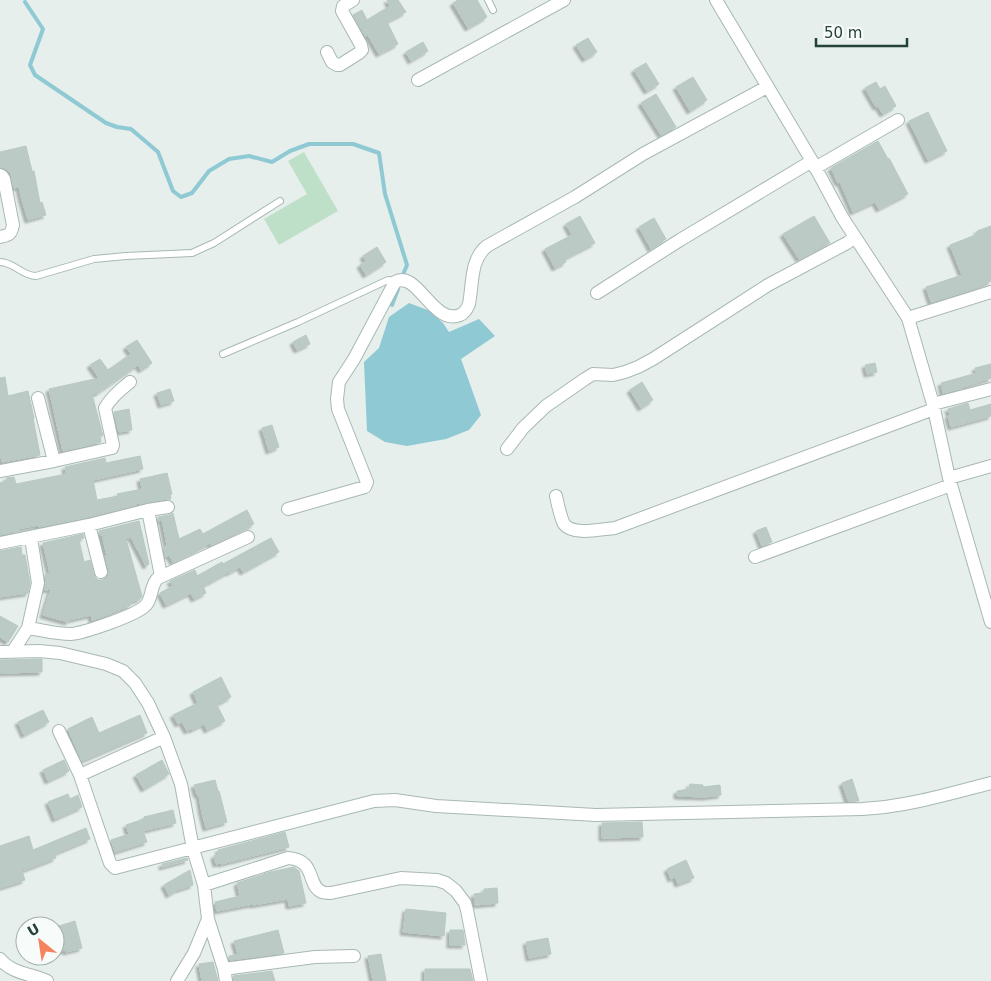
<svg xmlns="http://www.w3.org/2000/svg" width="991" height="981" viewBox="0 0 991 981" font-family="'DejaVu Sans',sans-serif">
<style>
.green{fill:#bfe0c8}
.water{fill:#8ec9d4}
.lines{fill:none;stroke-linecap:round;stroke-linejoin:round}
.stream{stroke:#8ec9d4;stroke-width:4}
.building{fill:#bbcac4;stroke:#b8c9c2;filter:url(#shadow)}
.service-casing{stroke:#a8b8b2;stroke-width:8}
.minor-casing{stroke:#a8b8b2;stroke-width:14}
.service{stroke:#fff;stroke-width:6}
.minor{stroke:#fff;stroke-width:12}
</style>
<defs>
<filter id="shadow"><feDropShadow dx="-3" dy="3" stdDeviation="1" flood-color="#0004"/></filter>
</defs>
<rect width="100%" height="100%" fill="#e6efeb"/>
<path class="green" d="M304 152 338 211 279 245 264 219 307 194 288 161Z"/>
<path class="water" d="M409 303 430 311 443 323 449 332 479 319 495 336 461 359 481 415 469 430 446 439 407 446 385 442 367 431 364 362 379 348 389 317Z"/>
<g class="lines">
<path class="stream" d="M25 2 43 29 30 65 35 75 106 123 117 127 131 129 158 152 173 191 181 197 192 193 209 171 229 159 249 156 272 162 290 151 309 144H353L379 153 385 194 407 265 402 277
M392 305 398 289"/>
</g>
<path class="building" d="M387 0H398L406 12 387 22 398 44 379 54 368 35 366 37 353 15 362 10 367 20 390 6Z
M458 0H477L487 17 468 28 453 3Z
M588 38 597 52 585 59 576 45Z
M423 42 428 51 411 61 406 52Z
M646 63 659 84 647 91 634 70Z
M693 77 707 100 690 111 676 87Z
M876 82 880 89 885 86 896 106 883 114 878 106 876 107 865 88Z
M656 94 676 127 661 135 641 103Z
M928 112 947 151 928 160 909 121Z
M878 141 888 159 889 158 908 194 879 209 875 202 853 212 840 182 838 183 831 168Z
M26 146 32 171H34L40 203 42 202 46 215 28 220 22 200 19 187 14 188 11 174 6 169 0 167V152Z
M580 216 595 243 564 259 566 262 555 268 545 249 572 235 566 224Z
M814 216 830 243 799 259 783 234Z
M654 218 666 239 651 249 639 227Z
M991 226V281L967 291 931 302 926 287 962 275 950 245 978 234 977 231Z
M377 247 386 262 366 275 360 265 366 261 363 256Z
M306 335 310 344 297 350 293 342Z
M137 340 152 363 141 370 138 365 98 393 92 394 103 436H100L101 442 63 451 49 389 99 378 90 365 100 359 108 370 131 354 126 347Z
M875 363 877 372 867 374 865 365Z
M991 364V378L963 387V388L943 393 941 383 977 373 975 368Z
M5 377 8 396 28 391 34 418H33L40 455 2 462 0 451V378Z
M642 382 653 400 641 408 630 390Z
M170 389 174 401 161 405 157 393Z
M968 403 970 410 991 404V416L951 427 948 416 950 415 948 409Z
M129 409 132 430 119 432 114 412Z
M272 425 279 447 269 451 262 428Z
M140 456 143 469 93 480 97 500 118 496 117 494 142 489 140 479 167 473 172 494 170 495 171 499H167L139 504 138 503 135 505 87 517 39 527V525L17 529 18 531 0 535V483L7 482 6 478 14 477 16 484 66 474 65 467 105 458 106 463Z
M247 510 254 524 211 545 210 543 173 562 169 555 165 557 164 547 167 545 162 520 158 521V517L169 515 173 513 179 539 200 529 203 534Z
M139 521 149 564 146 566 131 537 126 539 142 596 140 599 130 602 131 605 129 606 92 620 91 615 69 620 68 622 43 615 51 589 45 590 46 582 45 574 50 573 43 543 83 534 84 538 79 540 84 562 90 560 95 577 98 580H103L107 577 109 570 105 556H107L102 534 100 535 99 531Z
M766 527 772 542 762 546 756 531Z
M271 538 279 552 243 572 240 567 229 573V572L203 586 206 593 194 599 191 593 166 605 160 593 173 586 170 581 195 570 197 576 222 562 223 564Z
M21 547 22 555H25L30 583 28 593 0 597V551Z
M0 616 18 626 8 642 0 637Z
M42 659V672L0 673V660Z
M221 677 231 697 217 705 225 721 207 730 204 724 192 730 191 729 187 731 182 722 178 724 173 715 198 703 193 692Z
M43 710 49 722 24 735 18 722Z
M140 715 147 733 82 761 68 729 92 717 99 733Z
M64 760 69 771 48 781 43 770Z
M162 760 169 774 144 789 136 775Z
M852 779 859 801H848L842 783Z
M215 780 218 791H219L227 822 206 828 202 813 199 795H197L194 785Z
M690 784 703 785V787L720 785 721 795 705 797 677 796V791L689 789Z
M68 794 70 799 78 795 82 807 55 819 48 802Z
M173 810 176 823 143 831 147 842 115 852 111 840 129 834 126 825 144 819V817Z
M642 822 643 837 602 838V823Z
M86 828 90 839 54 854 56 858 22 871 25 880 0 888V846L29 836 33 850Z
M285 832 289 847 221 864 220 863 216 864 214 856 219 853 218 850Z
M187 858 188 860 162 867V864Z
M686 860 694 878 678 884 675 877 671 879 667 869Z
M294 867 299 871 306 903 289 906 288 899 253 905V904L217 911 215 902 240 896 237 883 270 872Z
M190 870 193 885 177 890 169 895 164 885Z
M497 888 498 903 475 905 474 894 484 893V889Z
M406 909 446 913 444 936 403 932Z
M75 921 82 948 66 952V950L55 952V930L60 928 59 926Z
M278 930 284 953 230 960 229 956 238 954 234 941Z
M450 930H463L465 945H450Z
M548 938 551 954 529 958 526 942Z
M381 954 386 981H373L368 956Z
M213 962 218 981H202L199 964Z
M425 969H470L473 981H425Z
M272 971 275 981H234L233 976Z"/>
<g class="lines">
<g class="service-casing">
<path id="service" d="M488 0 493 10
M0 262C14 262 22 276 36 276L94 259 126 256 192 253 214 243 280 201
M223 354 298 322 388 280 396 281"/>
</g>
<g class="minor-casing">
<path id="minor" d="M716 0 812 161 842 217 908 318 933 404 949 478 991 622
M327 52 332 62 337 65H340L359 53 362 50 361 45 342 11 343 6 353 0
M418 80 564 0
M815 168 898 120
M0 175 2 176 4 179 13 225C11 235 9 235 0 237
M597 293 680 240 812 161
M908 318 991 292
M38 398 54 461
M933 404 991 389
M507 449 523 428 546 406 585 379 593 374 613 375 625 372 638 367 653 359 768 285 847 243 855 237
M0 471 54 461 112 448 113 445 105 408C111 397 121 389 130 382
M949 478 991 466
M556 496C558 505 560 516 564 524 573 536 601 529 615 528L934 409
M288 509 365 487 367 482 338 409 337 399 339 382 354 359 395 282C417 269 433 326 460 315 465 313 467 309 469 304 473 283 470 260 487 246L575 197 643 154 767 87
M148 510 161 576
M89 525 101 572
M0 543 89 525 148 510 168 507
M755 557 951 485
M28 628C42 630 56 634 71 634 83 633 138 615 146 605 153 597 150 585 158 578L248 537
M13 651 28 628 38 583 31 538
M0 652 39 651 60 653 106 664 123 671 135 683 148 703 164 737 181 784 193 849 204 885 208 919 194 953 177 981
M59 731 80 775 110 863 115 868 374 801 395 800 436 806 596 815 862 809C906 807 948 794 991 783
M80 775 164 737
M204 885 288 858C317 860 306 885 322 892 324 893 329 893 331 893L401 878 437 880 446 883 456 891 465 903 467 910 481 981
M208 919 224 969 226 981
M0 959C11 973 31 974 47 981
M224 969 315 957 354 956"/>
</g>
<use href="#service" class="service"/>
<use href="#minor" class="minor"/>
</g>
<g transform="translate(40 941) rotate(330)"><circle r="24" fill="#f7fbf9" stroke="#a3b1ad"/>
<path d="M0-4L9 19L0 12L-9 19Z" fill="#f4845f"/>
<text y="-8" font-size="14" font-weight="bold" text-anchor="middle" fill="#24423a">U</text>
</g>
<path d="M816 38v8h91v-8" fill="none" stroke="#24423a" stroke-width="2.5"/>
<text x="824" y="38" font-size="15" fill="#24423a" stroke="#f7fbf9" stroke-width="4" paint-order="stroke">50 m</text>
</svg>
